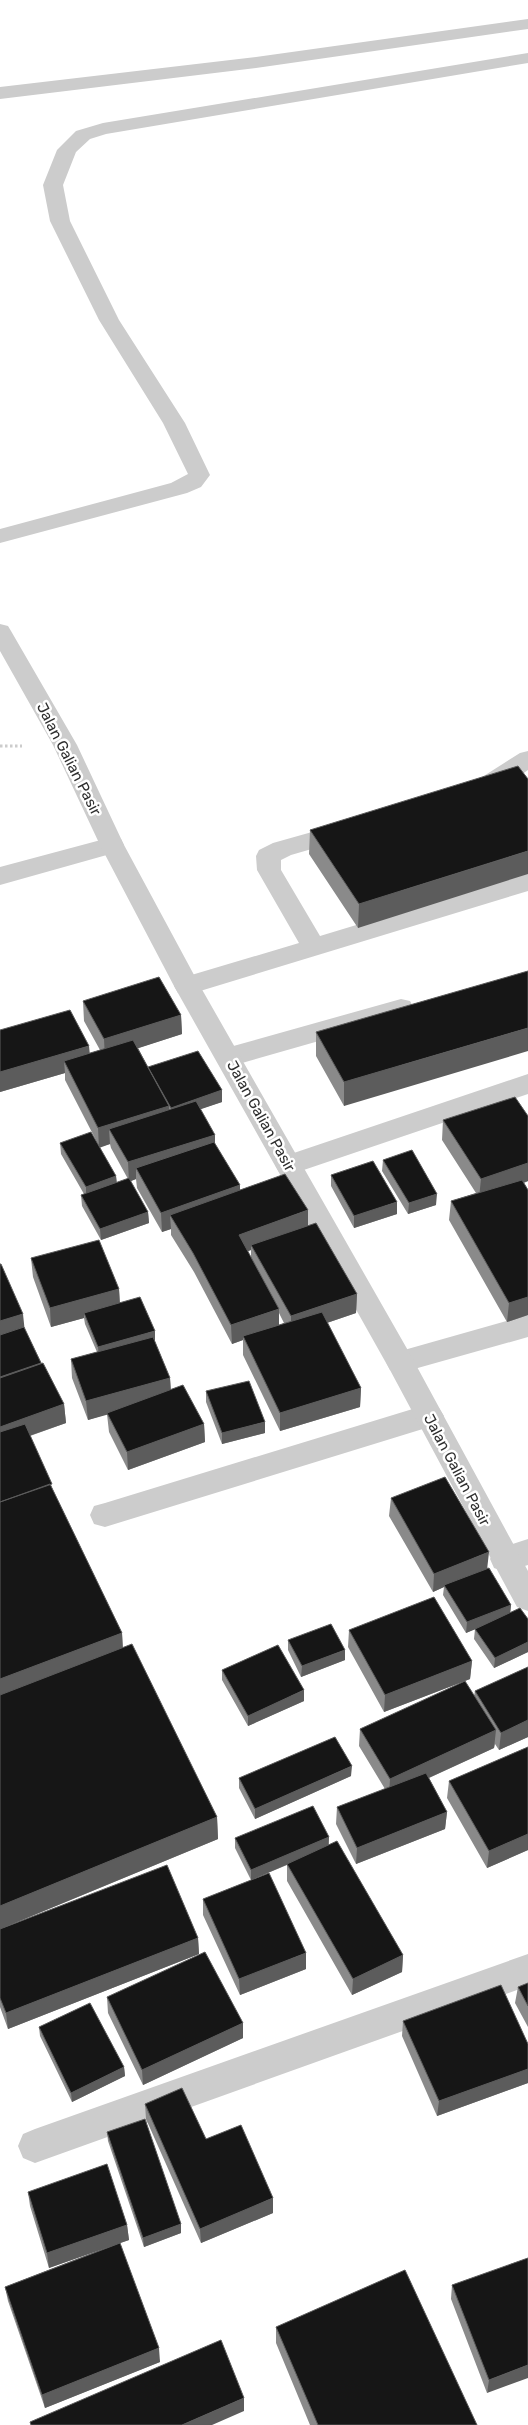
<svg xmlns="http://www.w3.org/2000/svg" width="528" height="2425" viewBox="0 0 528 2425" font-family="Rubik,sans-serif">
<style>
.lines{fill:none;stroke-linecap:round;stroke-linejoin:round}
.path{stroke:#ccc;stroke-width:3;stroke-dasharray:2.5 2.5;stroke-linecap:butt}
.service{fill:#ccc;fill-rule:evenodd}
.minor{fill:#ccc;fill-rule:evenodd}
.tertiary{fill:#ccc;fill-rule:evenodd}
.wall{fill:#8a8a8a;fill-rule:evenodd}
.shaded-wall{fill:#5c5c5c}
.building{fill:#161616;stroke:#5c5c5c}
.labels{text-anchor:middle;dominant-baseline:central;stroke-width:5;stroke-linejoin:round;paint-order:stroke}
.street-label{font-size:15px;fill:#2f2f2f;stroke:#fff}
</style>
<rect width="100%" height="100%" fill="#fff"/>
<g class="lines">
<path class="path" d="M0 746H22"/>
<path class="service" d="M528 53V63L106 134 90 139 76 152 63 185 70 221 119 320 185 423 210 475 201 487 187 493 0 543V529L171 483 188 474 163 423 99 320 50 221 43 185 57 150 76 131 103 123Z
M528 751V770C513 780 498 796 479 791L476 785 479 779 520 753Z
M344 823 353 825 356 831 353 837 291 855 281 860V870L320 936 528 873V891L187 995 178 993 174 986 178 979 299 943 257 870 256 856 259 850 273 843Z
M112 837 121 839 124 845 121 851 0 885V867Z
M528 1074V1094L289 1175 279 1172 275 1165 279 1158Z
M528 1315V1337L400 1373 390 1370 386 1362 390 1354Z
M429 1404 439 1408 444 1416 439 1424 105 1527 94 1524 90 1515 94 1506 105 1503Z
M528 1539V1565L505 1572 494 1568 490 1559 494 1550Z"/>
<path class="minor" d="M401 999 410 1001 414 1008 410 1015 228 1067 219 1064 215 1057 219 1050Z
M528 1954V1986L35 2163 23 2158 18 2146 23 2134 35 2129Z"/>
<path class="tertiary" d="M528 19V29L256 68 0 99V87L256 57Z
M0 624 8 626 11 631 77 745 124 845 200 986 410 1354 528 1571V1611L517 1607 390 1370 174 986 100 845 53 745 0 651Z"/>
</g>
<path class="wall" d="M528 779 358 928 309 854 310 830Z
M528 971 344 1106 316 1056V1032Z
M83 1001 181 1015 182 1034 138 1048 148 1067 222 1090V1102L200 1109 215 1144 240 1190 308 1226 357 1294 356 1313 327 1323 361 1388 360 1407 280 1431 243 1355V1340L232 1344 194 1272 171 1235V1229L162 1232 137 1188 136 1179 130 1181 148 1212 149 1223 101 1240 82 1206 81 1195 84 1194 61 1154 60 1143 98 1144 65 1080V1073L0 1092V1030L90 1053 100 1050 84 1021ZM110 1144 111 1148 128 1179 117 1183 116 1176 99 1147ZM251 1250V1258L248 1251ZM279 1313 284 1323 279 1325Z
M528 1116V1181L524 1183 528 1190V1315L507 1322 449 1220 451 1201 476 1193 442 1140 443 1120Z
M383 1160 436 1205 408 1214 382 1171Z
M331 1175 397 1214 354 1228 331 1186Z
M31 1258 119 1289 120 1303 155 1342 170 1378 171 1390 204 1424 205 1442 128 1470 109 1432 107 1414 88 1420 72 1378 71 1359 97 1352 85 1324 84 1318 51 1327 33 1277Z
M0 1264 24 1328 42 1364 64 1404 66 1423 30 1436 53 1490 122 1633 123 1647 217 1817 218 1839 3 1928 198 1938 199 1954 8 2029 0 2007Z
M206 1391 265 1433 222 1444 206 1402Z
M391 1498 488 1568 511 1605 510 1613 528 1619V1652L494 1668 474 1639 475 1629 466 1633 443 1595 444 1587 433 1592 389 1516Z
M349 1630 472 1661 470 1679 384 1712 348 1647Z
M288 1640 345 1660 301 1677 288 1650Z
M528 1667V1737L499 1750 495 1744 494 1748 429 1778 447 1812 445 1829 356 1864 336 1824 337 1807 385 1789 359 1746 360 1729 474 1696 475 1691Z
M222 1670 304 1701 248 1726 222 1680Z
M528 1747V1850L487 1868 447 1798 449 1781Z
M351 1776 255 1819 239 1788V1778Z
M329 1837V1844L403 1955 402 1972 352 1995 287 1881V1865L251 1880 235 1848V1838Z
M203 1899 306 1969 240 1995 203 1915Z
M528 1983V2027L515 2003 518 1987Z
M107 1997 243 2023V2038L143 2085 108 2013Z
M403 2021 528 2044V2083L437 2116 402 2036Z
M39 2027 124 2067 125 2076 72 2102 40 2036Z
M145 2104 206 2139 273 2213 201 2243 146 2119Z
M107 2132 181 2224V2233L144 2247 108 2141Z
M28 2192 127 2225 129 2240 120 2243 160 2362 45 2408 8 2301 5 2287 107 2247 49 2268 30 2206Z
M528 2258 487 2393 451 2299 452 2285Z
M276 2327 477 2425H310L276 2343Z"/>
<path class="shaded-wall" d="M528 851V874L358 928 359 904Z
M181 1015 182 1034 105 1059 104 1039Z
M528 1028V1051L344 1106V1082Z
M89 1046 91 1065 64 1061 65 1073 0 1092V1072Z
M222 1090V1102L172 1119 171 1108Z
M169 1106 170 1126 109 1129 110 1144 99 1148 98 1128Z
M215 1135V1154L136 1168V1179L129 1182 128 1162Z
M528 1163V1181L479 1198 481 1179Z
M116 1176 117 1188 86 1198V1187Z
M240 1185V1204L170 1215 171 1229 162 1232 161 1213Z
M437 1194 436 1205 408 1214 409 1203Z
M397 1202V1214L354 1228V1216Z
M308 1210V1230L251 1245V1250L240 1254 239 1235Z
M148 1212 149 1223 101 1240 100 1229Z
M119 1289 120 1308 84 1313V1318L51 1327 50 1308Z
M357 1294 356 1313 291 1335V1316Z
M528 1297V1315L507 1322 509 1303Z
M279 1309V1328L243 1336V1340L232 1344 231 1325Z
M23 1314 25 1333 0 1341V1321Z
M155 1331V1342L99 1358 98 1347Z
M41 1363 43 1374 0 1389V1377Z
M170 1378 171 1397 88 1420 86 1401Z
M361 1388 360 1407 280 1431V1413Z
M64 1404 66 1423 0 1446V1427Z
M265 1422V1433L222 1444V1433Z
M204 1424 205 1442 128 1470 127 1452Z
M489 1552 487 1570 444 1585V1587L433 1592 434 1574Z
M511 1605 510 1615 466 1633 467 1622Z
M122 1633 123 1656 0 1703V1679Z
M528 1642V1652L494 1668 495 1658Z
M345 1650V1660L301 1677 302 1666Z
M472 1661 470 1679 384 1712 385 1695Z
M304 1690V1701L248 1726V1716Z
M528 1720V1737L499 1750 501 1733Z
M496 1730 494 1748 389 1796 390 1779Z
M352 1766 351 1776 255 1819V1809Z
M447 1812 445 1829 356 1864 357 1848Z
M217 1817 218 1839 0 1929V1906Z
M528 1834V1850L487 1868 489 1851Z
M329 1837 328 1847 251 1880V1870Z
M198 1938 199 1954 8 2029 6 2013Z
M306 1953V1969L240 1995 239 1979Z
M403 1955 402 1972 352 1995 353 1979Z
M243 2023V2038L143 2085 142 2070Z
M124 2067 125 2076 72 2102 71 2093Z
M528 2069V2083L437 2116 439 2101Z
M273 2198V2213L201 2243 200 2229Z
M181 2224V2233L144 2247 143 2238Z
M127 2225 129 2240 49 2268 47 2253Z
M159 2348 160 2362 45 2408 42 2395Z
M528 2365V2378L487 2393 489 2380Z
M244 2398V2411L212 2425H182Z"/>
<path class="building" d="M518 766 528 779V851L359 904 310 830Z
M528 971V1028L344 1082 316 1032Z
M159 977 181 1015 104 1039 83 1001Z
M70 1010 89 1046 0 1072V1030Z
M133 1040 169 1106 98 1128 64 1061Z
M198 1051 222 1090 171 1108 148 1067Z
M515 1097 528 1116V1163L481 1179 443 1120Z
M196 1101 215 1135 128 1162 109 1129Z
M91 1132 116 1176 86 1187 60 1143Z
M214 1142 240 1185 161 1213 136 1168Z
M412 1150 437 1194 409 1203 383 1160Z
M373 1161 397 1202 354 1216 331 1175Z
M285 1174 308 1210 239 1235 279 1309 231 1325 193 1253 170 1215Z
M129 1178 148 1212 100 1229 81 1195Z
M522 1180 528 1190V1297L509 1303 451 1201Z
M316 1223 357 1294 291 1316 251 1245Z
M99 1240 119 1289 50 1308 31 1258Z
M0 1264H1L23 1314 0 1321Z
M140 1297 155 1331 98 1347 84 1313Z
M322 1312 361 1388 280 1413 243 1336Z
M24 1327 41 1363 0 1377V1335Z
M153 1337 170 1378 86 1401 71 1359Z
M43 1363 64 1404 0 1427V1378Z
M249 1381 265 1422 222 1433 206 1391Z
M183 1385 204 1424 127 1452 107 1413Z
M25 1424 52 1484 0 1502V1432Z
M445 1477 489 1552 434 1574 391 1498Z
M50 1484 122 1633 0 1679V1502Z
M489 1568 511 1605 467 1622 444 1585Z
M434 1597 472 1661 385 1695 349 1630Z
M520 1608 528 1619V1642L495 1658 475 1629Z
M331 1624 345 1650 302 1666 288 1640Z
M132 1644 217 1817 0 1906V1695Z
M278 1645 304 1690 248 1716 222 1670Z
M528 1667V1720L501 1733 475 1691Z
M465 1681 496 1730 390 1779 360 1729Z
M335 1737 352 1766 255 1809 239 1778Z
M528 1747V1834L489 1851 449 1781Z
M426 1773 447 1812 357 1848 337 1807Z
M313 1806 329 1837 251 1870 235 1838Z
M337 1841 403 1955 353 1979 287 1864Z
M167 1865 198 1938 6 2013 0 1998V1929Z
M269 1873 306 1953 239 1979 203 1899Z
M205 1952 243 2023 142 2070 107 1997Z
M528 1983V2006L518 1987Z
M501 1985 528 2044V2069L439 2101 403 2021Z
M90 2003 124 2067 71 2093 39 2027Z
M182 2088 206 2139 241 2125 273 2198 200 2229 145 2104Z
M145 2119 181 2224 143 2238 107 2132Z
M107 2164 127 2225 47 2253 28 2192Z
M120 2243 159 2348 42 2395 5 2287Z
M528 2258V2365L489 2380 452 2285Z
M405 2270 477 2425H318L276 2327Z
M221 2340 244 2398 182 2425H31L30 2422Z"/>
<g class="labels">
<g class="street-label">
<text transform="translate(69 759) rotate(63)">Jalan Galian Pasir</text>
<text transform="translate(261 1116) rotate(61)">Jalan Galian Pasir</text>
<text transform="translate(457 1470) rotate(62)">Jalan Galian Pasir</text>
</g>
</g>
</svg>
